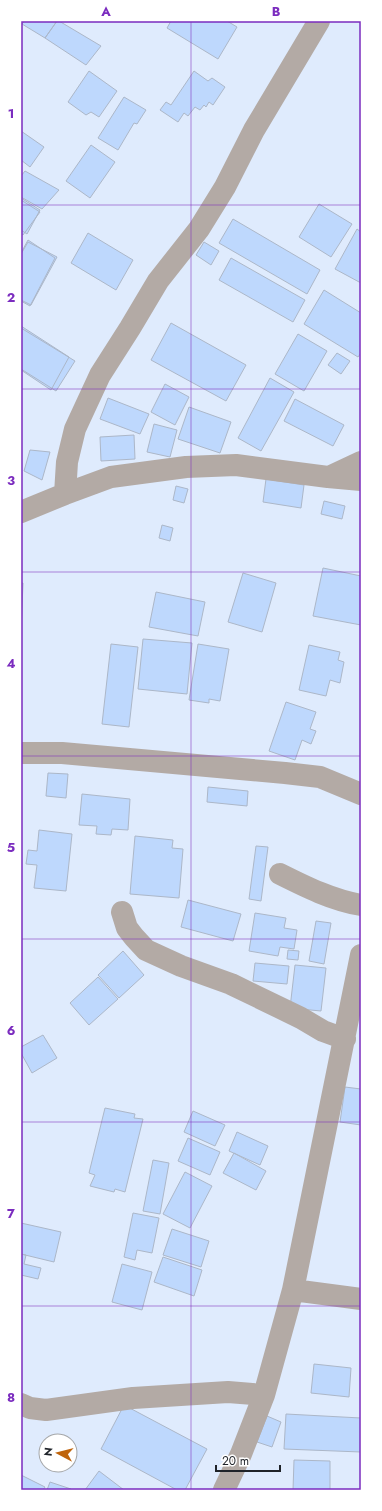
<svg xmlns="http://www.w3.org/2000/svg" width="382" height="1511" viewBox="0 0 382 1511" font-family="Jost,sans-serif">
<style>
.building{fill:#bed8fd;stroke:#acb7c8}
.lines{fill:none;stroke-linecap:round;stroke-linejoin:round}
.street{stroke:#b3aaa5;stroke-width:22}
.grid{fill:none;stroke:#7b2cbf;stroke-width:1;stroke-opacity:0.55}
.neatline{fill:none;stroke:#7b2cbf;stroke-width:1.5}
.grid-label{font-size:13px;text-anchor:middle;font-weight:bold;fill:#7b2cbf}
</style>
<rect width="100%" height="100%" fill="#dfebfd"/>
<path class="building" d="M25 21H57L45 38 22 24Z
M57 21H59L101 46 86 65 45 38Z
M171 21H227L237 27 218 59 167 28Z
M89 71 117 91 99 117 91 112 86 115 68 102Z
M194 71 208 81 212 78 225 87 213 105 209 102 206 107 204 105 200 110 195 107 188 116 184 113 178 122 160 110 166 102 171 105Z
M124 97 146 110 137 124 134 123 118 150 98 138Z
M21 131 44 147 30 167 21 160Z
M91 145 115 162 90 198 66 181Z
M25 171 59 190 42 209 21 197V176Z
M21 198 40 210 27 234 21 230Z
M21 200 40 212 23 235 21 234Z
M319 204 352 224 331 257 299 237Z
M233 219 320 270 307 294 219 243Z
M357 229 361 232V283L335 269Z
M88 233 133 260 116 290 71 263Z
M28 240 55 258 30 306 21 301V253Z
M28 242 57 257 31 305 21 300V254Z
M204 242 219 251 211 265 196 255Z
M231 258 305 300 293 322 219 280Z
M324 290 361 313V353L358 357 304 324Z
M171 323 246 365 226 401 151 360Z
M21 326 69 357 51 390 21 370Z
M21 328 75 361 56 391 21 369Z
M298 334 327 351 304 391 275 374Z
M337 353 350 361 341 374 328 365Z
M270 378 294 392 261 451 238 438Z
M165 384 189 397 175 425 151 412Z
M108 398 149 414 140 434 100 419Z
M295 399 344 425 333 446 284 421Z
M189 407 231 422 220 453 178 439Z
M154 424 177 430 170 457 147 452Z
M134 435 135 459 101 461 100 437Z
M30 450 50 452 42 480 24 471Z
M266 479 304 485 301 508 263 502Z
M176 486 188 489 184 503 173 500Z
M324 501 345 506 342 519 321 514Z
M162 525 173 528 170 541 159 538Z
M323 568 361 576V625L313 616Z
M243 573 276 583 262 632 228 622Z
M21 583H23L21 631Z
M156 592 205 602 198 636 149 627Z
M143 639 192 643 187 694 138 689Z
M111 644 138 647 129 727 102 724Z
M198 644 229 649 220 701 209 699V703L189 700Z
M309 645 340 652 338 660 344 662 340 683 330 680 326 696 299 690Z
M286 702 316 712 310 729 316 731 311 744 302 740 295 760 269 751Z
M48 773 68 774 66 798 46 796Z
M208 787 248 791 247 806 207 802Z
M82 794 130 799 128 830 112 829 111 835 96 834 97 826 79 825Z
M39 830 72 834 66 891 34 888 37 865 26 864 28 850 37 851Z
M135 836 173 840 172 848 183 849 179 898 130 894Z
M256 846 268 847 261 901 249 899Z
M188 900 241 914 233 941 181 927Z
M255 913 286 918 284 928 297 930 294 949 280 947 278 956 249 951Z
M316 921 331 923 324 964 309 961Z
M288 950 299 951 298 960 287 959Z
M123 951 144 975 119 998 98 975Z
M255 963 289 966 287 984 253 981Z
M295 965 326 968 321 1011 290 1008Z
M98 977 118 999 89 1025 70 1003Z
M43 1035 57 1058 32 1073 21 1053V1047Z
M345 1087 361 1089V1125L340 1122Z
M105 1108 135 1114 134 1118 143 1119 125 1192 115 1189 114 1192 90 1186 95 1175 89 1173Z
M193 1111 225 1125 215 1146 184 1132Z
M237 1132 268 1146 260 1165 229 1151Z
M188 1138 220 1152 210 1175 178 1161Z
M234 1153 266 1171 256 1190 223 1173Z
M153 1160 169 1163 160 1214 143 1211Z
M185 1172 212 1186 190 1228 163 1214Z
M133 1213 159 1218 152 1253 137 1250 135 1260 124 1257Z
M21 1223 61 1232 54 1262 21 1254Z
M172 1229 209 1241 201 1267 163 1255Z
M21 1254 26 1255 24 1264 41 1268 38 1279 21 1275Z
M163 1257 202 1270 194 1296 154 1282Z
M122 1264 152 1272 142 1310 112 1302Z
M314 1364 351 1368 349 1397 311 1393Z
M124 1405 207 1449 185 1490H177L101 1449Z
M286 1414 361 1418V1452L284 1449Z
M267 1416 281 1422 272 1447 257 1442Z
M294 1460 330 1461V1490H293Z
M99 1471 124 1490H85Z
M21 1475 45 1487 43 1490H21Z
M50 1482 71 1489 70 1490H47Z"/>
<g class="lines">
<path class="street" d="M329 477 361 462
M65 494 67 462 75 429 100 375 130 328 158 281 199 229 225 187 254 130 319 21
M21 512 65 494 111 477 186 467 236 465 328 477 361 480
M21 753H62L285 773 320 777 361 794
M280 874C306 887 332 900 361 905
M122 912 127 928 134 937 146 950 181 966 231 984 301 1018 323 1031 345 1039
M293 1290 361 1299
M21 1404 30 1408 46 1410 133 1398 228 1392 264 1395
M224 1490 241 1454 264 1395 293 1290 361 955"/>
</g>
<path class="grid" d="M191 21V1490M21 205H361M21 389H361M21 572H361M21 756H361M21 939H361M21 1122H361M21 1306H361"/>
<rect width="382" height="1511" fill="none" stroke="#ffffff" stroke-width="44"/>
<g transform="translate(58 1453) rotate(277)"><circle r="19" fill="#ffffff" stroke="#a5a7a9"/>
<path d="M0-3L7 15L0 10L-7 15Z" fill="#bf640c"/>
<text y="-6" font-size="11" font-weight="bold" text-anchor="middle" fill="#1f2329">N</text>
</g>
<path d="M216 1465v6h64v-6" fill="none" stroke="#1f2329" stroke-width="2"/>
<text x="222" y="1465" font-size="12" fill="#1f2329" stroke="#ffffff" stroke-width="3" paint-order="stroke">20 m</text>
<rect x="22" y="22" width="338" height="1467" class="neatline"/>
<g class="grid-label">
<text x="106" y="16">A</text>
<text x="276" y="16">B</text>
<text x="11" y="118">1</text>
<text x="11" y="302">2</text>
<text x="11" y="485">3</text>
<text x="11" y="668">4</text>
<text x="11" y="852">5</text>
<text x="11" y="1035">6</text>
<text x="11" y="1218">7</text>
<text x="11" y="1402">8</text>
</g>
</svg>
